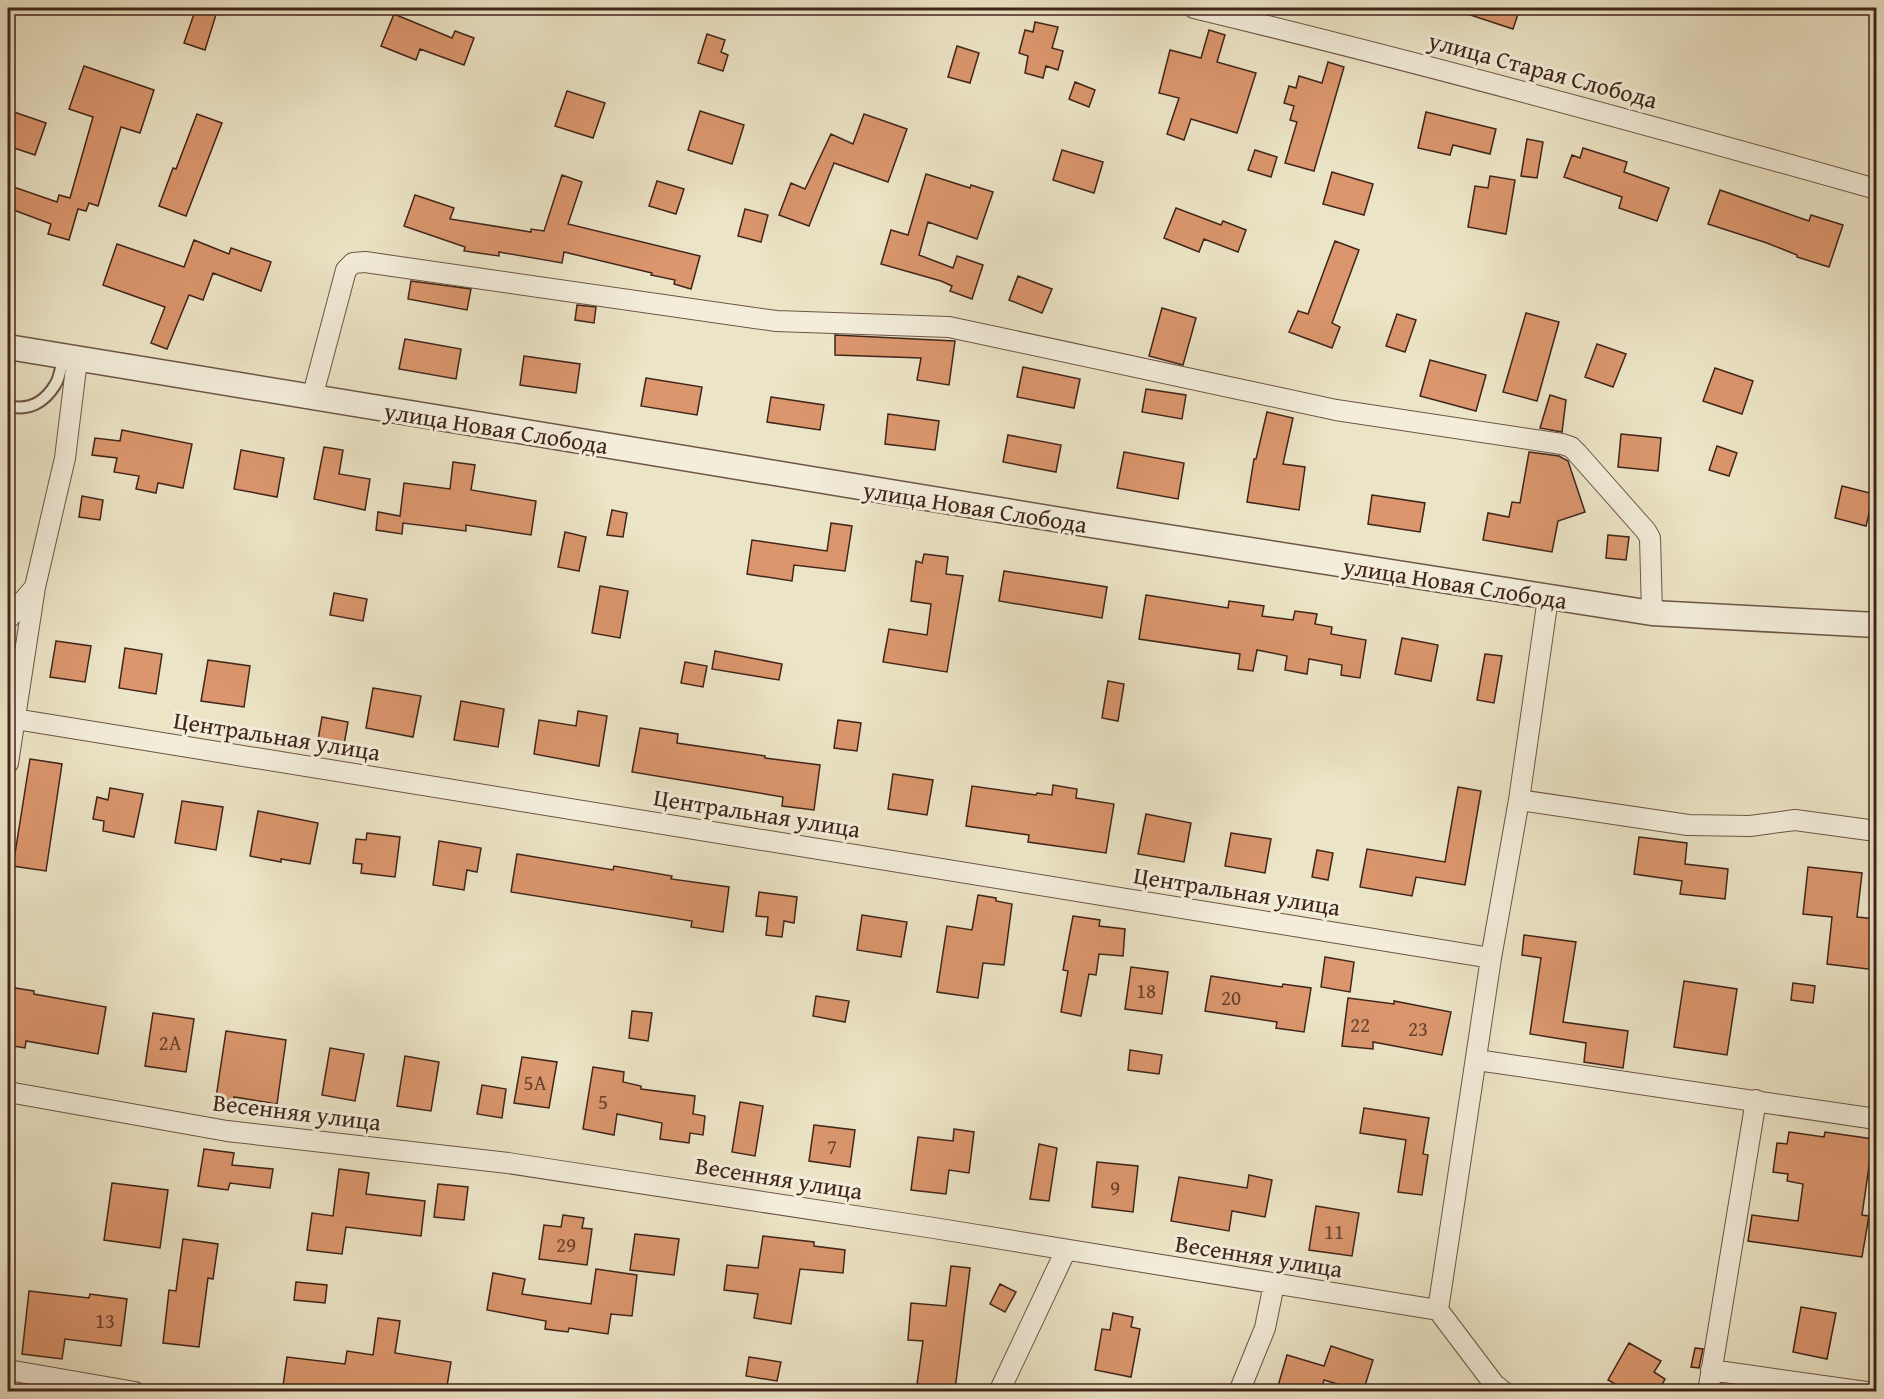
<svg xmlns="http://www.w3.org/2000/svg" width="1884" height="1399" viewBox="0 0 1884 1399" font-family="'Gentium Book Plus',serif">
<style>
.building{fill:#db966d;stroke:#41251a;stroke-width:1.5}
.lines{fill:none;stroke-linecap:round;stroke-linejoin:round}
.service-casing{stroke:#6c5545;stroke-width:14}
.minor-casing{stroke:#6c5545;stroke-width:22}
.tertiary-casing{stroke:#6c5545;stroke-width:27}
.service{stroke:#f3edda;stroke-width:10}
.minor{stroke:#f3edda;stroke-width:20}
.tertiary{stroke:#f3edda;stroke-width:24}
.labels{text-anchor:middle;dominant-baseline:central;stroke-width:6;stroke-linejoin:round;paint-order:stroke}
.number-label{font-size:21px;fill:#68412f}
.street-label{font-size:24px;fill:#41251a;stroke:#f3edda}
</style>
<rect width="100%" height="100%" fill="#ece4c6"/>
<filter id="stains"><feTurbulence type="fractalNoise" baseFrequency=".00333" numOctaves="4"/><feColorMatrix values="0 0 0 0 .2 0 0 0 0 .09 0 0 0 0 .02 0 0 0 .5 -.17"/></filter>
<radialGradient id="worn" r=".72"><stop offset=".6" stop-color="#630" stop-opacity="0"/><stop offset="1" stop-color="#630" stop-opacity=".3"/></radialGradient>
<path class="building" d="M196 8H218L205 50 184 43Z
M1458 8H1520L1513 29 1458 11Z
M394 14 452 38 455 31 474 38 464 65 420 49 416 60 381 46Z
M1035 22 1058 27 1052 48 1063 51 1058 70 1046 66 1043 78 1025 73 1028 56 1019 53 1025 30 1033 32Z
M1209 30 1225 35 1217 62 1256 73 1237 133 1191 119 1184 140 1167 134 1179 98 1159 93 1170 50 1201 58Z
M707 34 725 40 721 52 728 55 723 71 698 63Z
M957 46 979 53 970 83 948 77Z
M1328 62 1344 67 1314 171 1285 163 1297 122 1290 120 1294 106 1284 103 1289 86 1296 88 1299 76 1322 83Z
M84 66 154 90 140 133 121 127 98 206 89 203 86 211 78 209 69 240 48 234 51 224 8 208V185L57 202 59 195 70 198 93 117 69 109Z
M1075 82 1095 90 1089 107 1069 99Z
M567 91 605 103 593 138 555 126Z
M8 110 46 123 35 155 8 146Z
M700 111 744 125 732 164 688 150Z
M1426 112 1496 129 1490 154 1453 145 1450 155 1418 148Z
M197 114 222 123 186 216 159 206 173 168 176 169Z
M864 114 907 129 888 182 834 163 809 226 779 215 791 183 805 189 831 134 853 144Z
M1527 139 1543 142 1537 178 1521 176Z
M1583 148 1627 162 1624 172 1669 188 1657 221 1619 208 1622 197 1564 177 1572 155 1580 158Z
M1062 150 1103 162 1094 193 1053 180Z
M1255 150 1277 157 1271 177 1248 170Z
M1332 172 1373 184 1364 215 1323 204Z
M926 174 970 188 971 185 993 192 977 239 928 222 919 255 953 268 957 256 983 265 972 299 950 291 952 286 941 281 881 264 891 230 908 235Z
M562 175 582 182 568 224 700 256 691 289 674 284 675 280 651 275 652 273 564 252 562 263 499 252V256L464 251 465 247 404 226 415 195 454 208 450 219 531 232V229L544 231Z
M1490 176 1515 180 1506 234 1468 227 1475 186 1488 188Z
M657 181 684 189 676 214 649 206Z
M1720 190 1809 221 1811 215 1843 225 1829 267 1797 257V255L1767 243 1708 224Z
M1176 208 1221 225 1223 221 1246 230 1238 252 1204 239 1199 252 1164 238Z
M745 209 768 215 761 242 738 236Z
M194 240 229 254 231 248 271 262 261 291 213 273 203 300 189 295 167 349 151 343 165 307 103 285 117 244 184 267Z
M1335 241 1359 250 1332 323 1340 327 1332 348 1289 332 1298 311 1308 314Z
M1018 276 1052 289 1042 313 1009 300Z
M411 281 471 289 467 310 408 299Z
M577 305 596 307 594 323 575 320Z
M1162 308 1196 318 1183 365 1149 356Z
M1526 313 1559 322 1537 401 1503 392Z
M1397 314 1416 320 1405 352 1386 346Z
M835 335 955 341 949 385 917 380 921 358 835 355Z
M405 339 461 349 456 379 399 369Z
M1597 344 1626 354 1613 387 1585 377Z
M524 356 580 364 576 393 520 385Z
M1430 360 1486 375 1476 411 1420 396Z
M1023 367 1080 379 1074 408 1017 397Z
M1715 368 1753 381 1742 414 1703 401Z
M646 378 702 387 697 415 641 406Z
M1146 389 1186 395 1182 419 1142 412Z
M1550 395 1566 400 1562 432 1540 428Z
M771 397 824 405 820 430 767 422Z
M1267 412 1293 418 1283 464 1305 467 1299 510 1247 502 1254 459H1256Z
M888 414 939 421 935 450 885 444Z
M122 430 192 444 183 488 158 483 156 493 136 489 139 476 114 472 117 458 92 455 95 438 120 441Z
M1621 434 1661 438 1658 471 1618 467Z
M1008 435 1061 445 1056 472 1003 462Z
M1717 446 1737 453 1729 476 1709 470Z
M324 447 343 450 339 474 370 479 365 510 314 499Z
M241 450 284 458 277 497 234 489Z
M1124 452 1184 463 1178 499 1117 488Z
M1529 452 1559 456 1568 461 1585 512 1558 521 1552 552 1483 540 1488 513 1509 517 1512 502 1520 503Z
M453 462 475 465 471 490 536 501 531 535 466 525V531L403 523 402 534 376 530 378 512 400 516 404 483 450 489Z
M1842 486 1874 494 1866 526 1835 518Z
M1372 495 1425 503 1420 532 1368 524Z
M82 496 103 500 100 520 79 517Z
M612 510 627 513 623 537 607 535Z
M831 523 852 526 845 571 794 565 792 581 747 574 752 540 827 551Z
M565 532 586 537 579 571 558 567Z
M1608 535 1629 537 1626 560 1606 558Z
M924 554 948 557 946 574 963 576 947 672 883 662 889 629 927 635 931 604 911 601 916 561 922 563Z
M1004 571 1107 587 1102 618 999 601Z
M600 586 628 591 620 638 592 633Z
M334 593 367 599 363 621 330 615Z
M1146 595 1228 608 1229 601 1264 606 1262 616 1293 620 1295 611 1317 614 1315 624 1332 627 1331 634 1366 640 1360 678 1341 675 1342 665 1309 659 1307 674 1285 670 1287 656 1257 650 1253 671 1238 669 1240 654 1139 639Z
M1402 638 1438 645 1431 681 1395 674Z
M56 641 91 646 85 682 50 677Z
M125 648 162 654 156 694 119 688Z
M715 651 782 664 779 680 712 669Z
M1485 654 1502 656 1494 703 1477 700Z
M208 660 250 666 244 707 201 701Z
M685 662 707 666 703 687 681 683Z
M1108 681 1124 684 1118 721 1102 718Z
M373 688 421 696 413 737 366 728Z
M461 701 504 709 498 747 454 740Z
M578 711 607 716 599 766 534 754 539 720 576 726Z
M322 717 348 722 344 745 318 740Z
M838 720 861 723 857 751 834 748Z
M640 728 678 734 677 743 765 756V758L820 765 814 810 782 806 783 797 632 772Z
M30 759 62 764 46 871 13 866Z
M893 774 933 780 927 815 888 809Z
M1053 785 1077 789 1076 798 1114 804 1106 853 1028 842 1029 835 966 826 972 786 1036 795 1037 793 1052 795Z
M1458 787 1481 791 1465 885 1416 877 1412 896 1360 887 1367 849 1445 862Z
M110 788 143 794 134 837 103 831 104 821 93 819 97 797 108 800Z
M182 801 223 807 216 850 175 843Z
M258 811 318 823 310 864 281 859V862L250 856Z
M1146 814 1191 823 1184 862 1138 854Z
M367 833 400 837 395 877 361 873 362 864 353 863 356 839 366 840Z
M1231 833 1271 839 1265 873 1225 866Z
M1639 837 1687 843 1685 864 1728 869 1725 899 1680 894 1682 881 1634 874Z
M439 841 481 848 477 872 467 870 464 890 433 885Z
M1317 850 1333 853 1328 880 1312 877Z
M517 854 613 870 614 866 672 876 671 879 729 887 723 932 691 927 692 921 511 892Z
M1808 867 1862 873 1857 917 1876 919V970L1827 964 1832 917 1803 914Z
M759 892 797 897 794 923 784 921 782 937 766 935 768 917 756 916Z
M978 895 996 898V901L1012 904 1004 965 983 963 978 998 937 992 947 926 972 930Z
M862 915 907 922 901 957 857 950Z
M1073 916 1100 920 1099 926 1125 929 1123 956 1099 954 1096 975 1089 974 1081 1016 1061 1012 1068 971 1063 970Z
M1524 935 1576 942 1563 1022 1628 1031 1623 1068 1584 1062 1586 1043 1530 1034 1541 958 1522 955Z
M1325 957 1354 962 1350 992 1321 987Z
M1131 967 1168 972 1162 1014 1125 1009Z
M1211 976 1282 987 1283 984 1311 988 1304 1032 1276 1028 1277 1022 1205 1011Z
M1684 981 1737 989 1727 1055 1674 1047Z
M1793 983 1815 986 1813 1003 1791 1000Z
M9 987 34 991V994L106 1007 98 1054 26 1041 25 1048 8 1045Z
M816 996 849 1001 845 1022 813 1016Z
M1348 998 1394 1004V1001L1451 1012 1442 1055 1373 1042V1049L1342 1046Z
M632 1011 652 1013 648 1041 629 1038Z
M153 1013 194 1019 186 1072 145 1066Z
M226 1031 286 1040 277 1104 234 1097V1101L216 1098Z
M330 1048 364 1054 355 1101 322 1095Z
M1130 1050 1162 1055 1159 1074 1128 1070Z
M405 1056 439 1062 431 1111 397 1106Z
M522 1057 557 1062 549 1108 514 1103Z
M593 1067 624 1072 623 1082 641 1086V1089L695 1096 693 1114 705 1116 703 1135 690 1133 689 1143 660 1139 662 1123 617 1114 614 1135 583 1129Z
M482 1085 506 1089 502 1118 477 1114Z
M740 1102 763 1106 755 1156 732 1152Z
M1364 1108 1429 1118 1423 1154 1428 1155 1422 1195 1398 1192 1406 1140 1360 1133Z
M814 1125 855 1130 850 1167 809 1161Z
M954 1129 974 1132 969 1173 949 1170 946 1194 911 1190 918 1137 953 1141Z
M1789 1132 1824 1137 1825 1132 1873 1139 1862 1215 1869 1216 1862 1257 1748 1241 1752 1215 1798 1221 1803 1184 1787 1181 1788 1174 1773 1172 1777 1143 1787 1144Z
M1039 1144 1057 1148 1049 1201 1030 1199Z
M204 1149 234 1153 232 1165 273 1169 270 1188 230 1183 228 1190 198 1186Z
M1097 1162 1138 1166 1133 1212 1092 1207Z
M339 1169 369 1173 366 1194 425 1201 421 1236 346 1227 342 1254 307 1250 312 1213 333 1216Z
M1249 1175 1272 1180 1265 1217 1232 1211 1229 1231 1171 1221 1179 1177 1247 1188Z
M112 1183 168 1190 160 1248 104 1240Z
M438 1184 468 1187 464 1220 434 1217Z
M1316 1206 1359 1213 1352 1256 1309 1250Z
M563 1215 584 1218 582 1228 592 1229 587 1265 539 1259 544 1225 561 1227Z
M635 1234 679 1239 674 1275 630 1270Z
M763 1236 814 1242V1246L845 1250 843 1273 800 1269 791 1324 754 1318 758 1294 724 1290 727 1265 758 1268Z
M183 1239 218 1244 213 1279 208 1278 199 1347 163 1343 169 1290 176 1291Z
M951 1266 970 1268 955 1390 917 1384 923 1341 908 1340 911 1303 946 1306Z
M596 1269 637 1275 632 1316 611 1314 608 1334 569 1328 568 1332 545 1329 546 1321 487 1310 493 1273 525 1279 522 1294 591 1304Z
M296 1282 327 1285 325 1303 294 1300Z
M1000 1284 1016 1292 1005 1312 990 1304Z
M29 1291 89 1298 90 1294 127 1299 121 1346 65 1339 62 1359 22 1354Z
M1801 1307 1836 1313 1827 1359 1793 1352Z
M1113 1313 1133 1317 1131 1327 1140 1329 1131 1377 1095 1370 1102 1329 1110 1330Z
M378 1318 400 1321 395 1353 451 1362 446 1392H345L318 1388V1390L283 1386 287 1357 345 1364 347 1351 373 1355Z
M1629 1343 1661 1361 1654 1372 1665 1379 1658 1392H1613L1617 1385 1608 1380Z
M1331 1346 1373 1360 1363 1392 1324 1380 1321 1392H1297L1278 1386 1287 1355 1324 1366Z
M1695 1348 1703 1349 1699 1368 1691 1367Z
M749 1357 781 1362 777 1381 746 1376Z"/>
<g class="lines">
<g class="service-casing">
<path id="service" d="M8 406C28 411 44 403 55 385 60 378 61 366 63 358"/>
</g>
<g class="minor-casing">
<path id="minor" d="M1194 8C1423 63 1650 125 1876 189
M312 398 346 270 353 263 365 262 776 321 949 327 1336 410 1562 444 1571 447 1577 453 1646 531 1650 538 1652 613
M8 619 35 587
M15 719 1491 958
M8 763 35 587 65 458 77 360
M1519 800 1688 825 1750 826 1795 820 1876 831
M1477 1060 1876 1119
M8 1092 227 1131 508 1163 934 1228 1438 1310 1494 1384 1504 1392
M1438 1310 1491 958 1519 800 1548 598
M8 1370 135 1392
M1711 1370 1866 1392
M999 1392 1066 1250
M1239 1392 1265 1328 1274 1284
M1708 1392 1756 1100"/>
</g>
<g class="tertiary-casing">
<path id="tertiary" d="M8 347 1091 525 1652 613 1876 625"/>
</g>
<use href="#service" class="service"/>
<use href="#minor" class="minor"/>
<use href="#tertiary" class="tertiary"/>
</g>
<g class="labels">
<g class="number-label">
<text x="1146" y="990">18</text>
<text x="1231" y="997">20</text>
<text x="1360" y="1024">22</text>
<text x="1418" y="1028">23</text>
<text x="170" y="1042">2А</text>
<text x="535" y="1082">5А</text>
<text x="603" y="1101">5</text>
<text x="832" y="1146">7</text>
<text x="1115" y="1187">9</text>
<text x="1334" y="1231">11</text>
<text x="566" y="1244">29</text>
<text x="105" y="1320">13</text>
</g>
<g class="street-label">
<text transform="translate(1543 70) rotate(15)">улица Старая Слобода</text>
<text transform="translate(496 428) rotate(9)">улица Новая Слобода</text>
<text transform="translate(975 507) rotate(9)">улица Новая Слобода</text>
<text transform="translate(1455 583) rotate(9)">улица Новая Слобода</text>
<text transform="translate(277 736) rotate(9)">Центральная улица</text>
<text transform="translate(757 813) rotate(9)">Центральная улица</text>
<text transform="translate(1237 891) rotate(9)">Центральная улица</text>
<text transform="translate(297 1112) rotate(7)">Весенняя улица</text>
<text transform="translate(779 1178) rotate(9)">Весенняя улица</text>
<text transform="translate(1259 1256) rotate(9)">Весенняя улица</text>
</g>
</g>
<rect width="1884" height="1399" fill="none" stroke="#ece4c6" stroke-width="30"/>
<rect x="9" y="9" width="1866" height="1381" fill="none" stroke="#41251a" stroke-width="3"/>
<rect x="15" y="15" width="1854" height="1369" fill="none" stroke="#41251a" stroke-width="1.5"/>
<rect width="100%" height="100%" filter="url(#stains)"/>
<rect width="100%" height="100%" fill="url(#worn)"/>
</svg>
